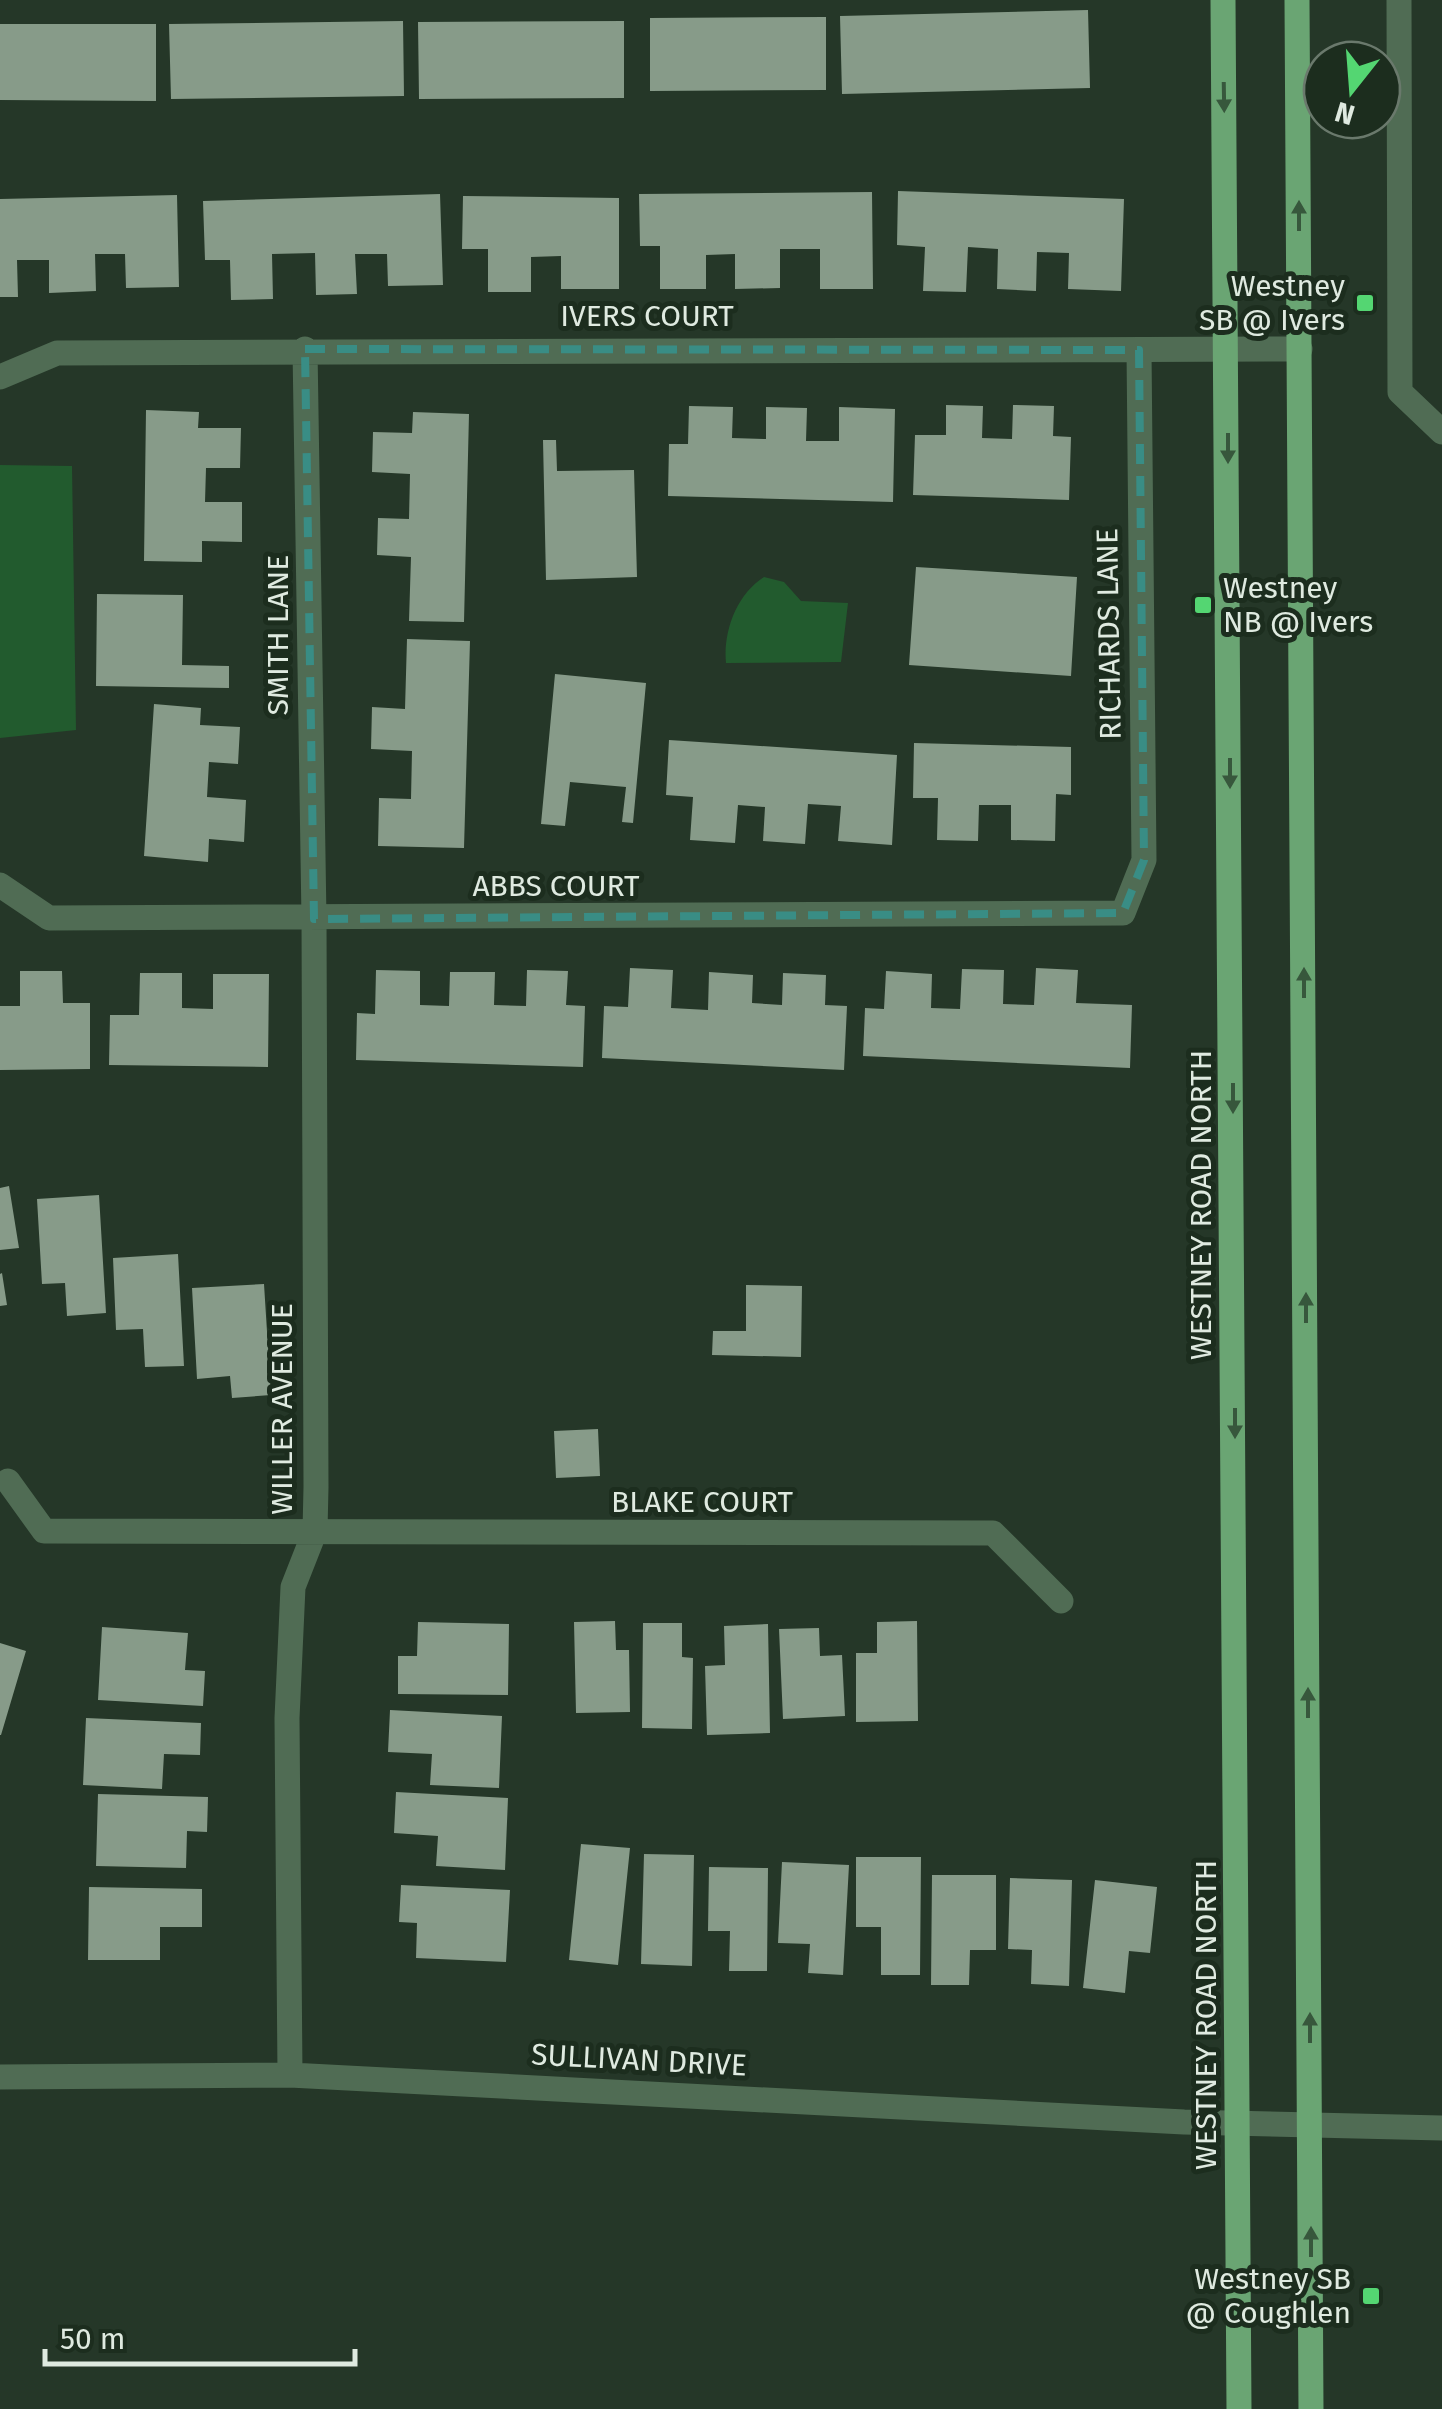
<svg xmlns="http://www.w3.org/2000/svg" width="1442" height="2409" viewBox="0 0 1442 2409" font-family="'Fira Sans',sans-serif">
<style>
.green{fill:#225b2e}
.building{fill:#879b89}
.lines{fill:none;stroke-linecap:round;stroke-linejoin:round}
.minor{stroke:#506c54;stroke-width:25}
.major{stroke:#6aa573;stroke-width:25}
.oneway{fill:#37573c}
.marked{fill:none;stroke:#398d85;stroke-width:8;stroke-dasharray:20 12;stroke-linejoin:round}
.poi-dot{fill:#54d672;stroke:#1c2d1e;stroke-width:4}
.labels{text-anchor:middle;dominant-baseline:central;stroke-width:10;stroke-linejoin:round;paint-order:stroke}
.poi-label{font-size:30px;fill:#dfeae0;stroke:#1c2d1e;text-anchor:end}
.street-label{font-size:30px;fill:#dfeae0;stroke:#1c2d1e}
</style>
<rect width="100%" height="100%" fill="#253728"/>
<path class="green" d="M0 465 72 466 76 730 0 738Z
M764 577 784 582 801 601 848 603 841 662 726 663C723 632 736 595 764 577Z"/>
<path class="building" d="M1088 10 1090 88 842 94 840 16Z
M826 17V90L650 91V18Z
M403 21 404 96 171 99 169 24Z
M624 21V98L419 99 418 22Z
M0 24H156V101L0 100Z
M898 191 1124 199 1121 291 1068 289 1069 253 1037 252 1036 291 997 289 998 249 968 247 966 292 923 291 925 247 897 245Z
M872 192 873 289H820V249H780V288L735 289V254L706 255V289H660V246H640L639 194Z
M440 194 443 285 388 286 387 254H355L357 294 316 295 315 253 272 254 273 299 231 300 230 260H205L203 201Z
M177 195 179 287 126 288 125 254H95L96 291 49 293V260H17L18 297H0V199Z
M463 196 619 198V289H561V256L531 257V292H488V249H462Z
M946 405 983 406 982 438 1012 439 1013 405 1054 406 1053 436 1071 437 1069 500 913 495 915 435H946Z
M689 406 733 407 732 438 766 439V407L807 408 806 441H839V407L895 409 893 502 668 496 669 444H688Z
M146 410 199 412 198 428H241L240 468H206L205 502H242V542L202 541V562L144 561Z
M413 412 469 414 464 622 409 621 411 557 377 555 378 518 409 519 410 474 372 472 373 432 412 433Z
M543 440H556L557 471 634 470 637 577 546 580Z
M916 567 1077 577 1071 676 909 665Z
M97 594 183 595 182 665 229 666V688L96 686Z
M407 639 470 641 464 848 378 846 379 798 411 799 412 751 371 749 372 707 405 709Z
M555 674 646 683 633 823 622 822 626 787 570 782 565 826 541 824Z
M154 704 201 708 200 725 240 727 238 764 209 762 207 797 246 800 244 842 209 839 208 862 144 856Z
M669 740 897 755 892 845 838 841 841 806 808 804 805 844 763 841 765 807 738 805 735 843 690 840 693 797 666 795Z
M914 743 1071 747V795L1056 794 1055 841 1011 840V805H979L978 841 937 840 938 798H913Z
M630 968 673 970 671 1008 708 1010 709 972 753 975 752 1003 782 1005 783 973 826 975 825 1005 847 1006 844 1070 602 1058 604 1006 628 1007Z
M1036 968 1078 970 1076 1003 1132 1005 1130 1068 863 1056 865 1008 884 1009 886 971 932 974 931 1008 960 1009 962 969 1004 970 1003 1004 1034 1005Z
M376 970 420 971V1005L449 1006 450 972H495L494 1005 526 1006 527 970 568 971 566 1005 585 1006 583 1067 356 1060 357 1013 375 1014Z
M20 971H62L63 1003H90V1069L0 1070V1006H20Z
M140 973H182V1008L213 1009V974H269L268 1067 109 1065 110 1015H139Z
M9 1186 19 1248 0 1250V1188Z
M99 1195 106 1313 67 1316 65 1283 42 1284 37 1199Z
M178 1254 184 1366 145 1367 143 1329 116 1330 113 1258Z
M2 1273 7 1305 0 1306V1274Z
M264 1284 271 1395 232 1398 230 1376 197 1379 192 1288Z
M746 1285 802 1286 801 1357 712 1355 713 1331H746Z
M598 1429 600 1476 556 1478 554 1431Z
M615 1621 616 1650H629L630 1712 576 1713 574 1622Z
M917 1621 918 1721 856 1722V1653H877V1622Z
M418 1622 509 1624 508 1695 398 1694V1656H417Z
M643 1623H682V1657L693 1658 692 1729 642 1728Z
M768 1624 770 1733 707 1735 705 1666 725 1665 724 1626Z
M102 1627 188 1633 185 1670 205 1671 203 1706 98 1700Z
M819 1628 820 1656 842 1655 845 1716 783 1719 779 1629Z
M0 1643 26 1651 1 1735H0Z
M390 1710 502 1716 499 1788 430 1785 432 1754 388 1752Z
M86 1718 201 1723 200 1755 164 1754 162 1789 83 1785Z
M396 1792 508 1798 505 1870 436 1866 438 1836 394 1833Z
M98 1794 208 1797 207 1832 187 1831 186 1868 96 1866Z
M581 1844 630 1848 618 1965 569 1960Z
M644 1854 694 1855 692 1966 641 1964Z
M856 1857H921L920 1975H881V1927H856Z
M782 1862 849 1865 843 1975 808 1973 810 1944 778 1943Z
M709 1867 768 1868 767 1971H729L730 1931H708Z
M932 1875H996V1950H970L969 1985H931Z
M1010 1878 1072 1880 1069 1986 1031 1984 1032 1950 1008 1949Z
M1095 1880 1157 1887 1150 1953 1129 1951 1125 1993 1083 1988Z
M401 1885 510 1890 506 1962 416 1958 417 1923 399 1922Z
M89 1887 202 1889V1927H160V1960H88Z"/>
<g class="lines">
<path class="minor" d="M1399 0 1400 392 1442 432
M0 377 57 353 1300 349
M0 885 49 918 1123 913 1144 860 1139 350
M8 1481 44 1531 993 1533 1061 1601
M290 2075 287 1718 293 1587 315 1531 316 1487 314 919 305 349
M0 2077 290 2075 1184 2122 1442 2128"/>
<path class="major" d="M1223 0 1239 2409
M1297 0 1311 2409"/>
</g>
<defs><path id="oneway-solid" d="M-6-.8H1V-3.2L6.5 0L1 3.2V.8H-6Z" transform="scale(2.5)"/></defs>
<g class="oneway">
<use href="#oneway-solid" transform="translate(1224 97) rotate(89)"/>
<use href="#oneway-solid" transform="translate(1299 216) rotate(-90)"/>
<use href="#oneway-solid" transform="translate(1228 448) rotate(90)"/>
<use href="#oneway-solid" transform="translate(1230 773) rotate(90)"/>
<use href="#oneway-solid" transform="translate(1304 983) rotate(-90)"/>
<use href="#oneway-solid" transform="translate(1233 1098) rotate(90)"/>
<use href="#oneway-solid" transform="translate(1306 1308) rotate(-90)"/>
<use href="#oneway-solid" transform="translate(1235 1423) rotate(90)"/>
<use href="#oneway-solid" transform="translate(1308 1703) rotate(-90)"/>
<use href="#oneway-solid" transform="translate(1310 2028) rotate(-90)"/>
<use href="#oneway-solid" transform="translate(1311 2242) rotate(-90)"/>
</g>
<path class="marked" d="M305 349 1139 350 1144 860 1123 913 314 919Z"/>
<g class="poi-dot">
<rect x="1355" y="293" width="20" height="20" rx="5"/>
<rect x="1193" y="595" width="20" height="20" rx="5"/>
<rect x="1361" y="2286" width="20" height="20" rx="5"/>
</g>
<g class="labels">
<g class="poi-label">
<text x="1345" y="286">Westney<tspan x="1345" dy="34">SB @ Ivers</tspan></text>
<text x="1223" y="588" text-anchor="start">Westney<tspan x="1223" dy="34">NB @ Ivers</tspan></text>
<text x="1351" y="2279">Westney SB<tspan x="1351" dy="34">@ Coughlen</tspan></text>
</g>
<g class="street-label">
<text x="647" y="316">IVERS COURT</text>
<text transform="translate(1109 634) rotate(-91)">RICHARDS LANE</text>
<text transform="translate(278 635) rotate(-90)">SMITH LANE</text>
<text x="556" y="886">ABBS COURT</text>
<text transform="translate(1201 1205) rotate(-90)">WESTNEY ROAD NORTH</text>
<text transform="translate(282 1409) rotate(-90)">WILLER AVENUE</text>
<text x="702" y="1502">BLAKE COURT</text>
<text transform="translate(1206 2015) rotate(-90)">WESTNEY ROAD NORTH</text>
<text transform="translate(639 2060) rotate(3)">SULLIVAN DRIVE</text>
</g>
</g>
<g transform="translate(1352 90) rotate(197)"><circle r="48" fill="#1c2d1e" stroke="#6a796c" stroke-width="2.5"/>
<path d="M0-8L18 38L0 25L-18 38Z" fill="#54d672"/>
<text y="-15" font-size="28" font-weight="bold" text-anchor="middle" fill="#dfeae0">N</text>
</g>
<path d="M45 2349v15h310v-15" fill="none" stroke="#dfeae0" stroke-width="5"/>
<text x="60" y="2349" font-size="30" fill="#dfeae0" stroke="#1c2d1e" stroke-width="8" paint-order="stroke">50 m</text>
</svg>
